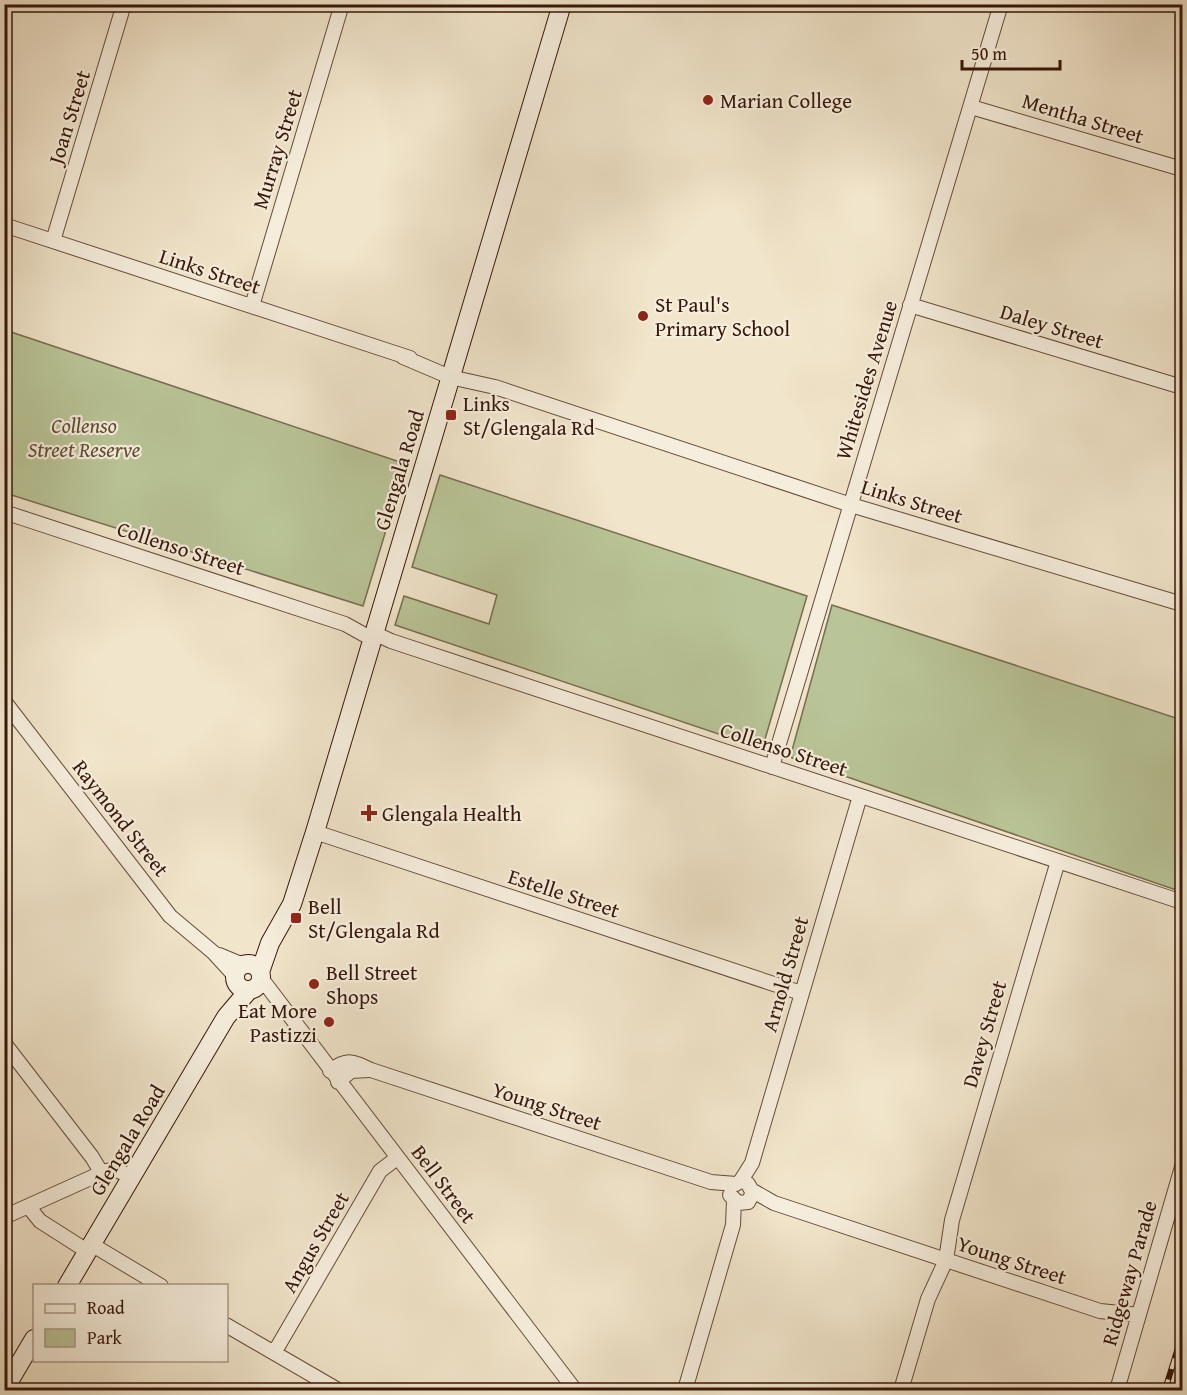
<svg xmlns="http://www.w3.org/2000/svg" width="1187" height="1395" viewBox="0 0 1187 1395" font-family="'Gentium Book Plus',serif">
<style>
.green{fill:#b9c598;stroke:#786e50;stroke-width:1.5}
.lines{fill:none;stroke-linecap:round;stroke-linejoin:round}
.street-casing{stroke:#664a3a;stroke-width:16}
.secondary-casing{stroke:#371609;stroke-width:20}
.street{stroke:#f6eedd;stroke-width:14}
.secondary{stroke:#f6eedd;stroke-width:18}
.rail-casing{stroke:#371609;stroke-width:6}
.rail{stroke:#f6eedd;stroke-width:4;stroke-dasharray:11;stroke-linecap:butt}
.poi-dot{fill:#8f2418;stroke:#f6eedd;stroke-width:2}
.labels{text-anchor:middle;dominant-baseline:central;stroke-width:4.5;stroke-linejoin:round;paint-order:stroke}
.poi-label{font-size:21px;fill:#371609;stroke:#f6eedd;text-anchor:start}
.street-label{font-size:21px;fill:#371609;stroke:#f6eedd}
.park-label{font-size:21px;font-style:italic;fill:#5e4b34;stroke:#f6eedd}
</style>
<rect width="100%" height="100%" fill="#f1e5cb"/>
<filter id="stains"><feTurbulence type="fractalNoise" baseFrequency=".00333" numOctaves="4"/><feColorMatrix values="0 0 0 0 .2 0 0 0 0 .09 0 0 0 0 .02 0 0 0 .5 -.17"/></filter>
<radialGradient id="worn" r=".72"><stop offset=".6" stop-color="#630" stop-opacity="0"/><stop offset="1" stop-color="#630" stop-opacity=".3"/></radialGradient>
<path class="green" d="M5 330 406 464 363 606 5 493Z
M440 475 807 596 763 746 760 748 395 625 404 596 489 624 497 595 412 567Z
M832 605 1182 720V892L792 758 791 754Z"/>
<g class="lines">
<g class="street-casing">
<path id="street" d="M971 107 1182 169
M4 225 410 358
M53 241 124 4
M910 305 1182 387
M252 306 342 4
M403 357 450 377 495 387 851 505 1182 604
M4 512 345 624 372 639
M374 633 391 641 1182 902
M4 701 170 916 214 953 235 976
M772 767 1001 4
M315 832 801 993
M219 955 243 965
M261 978 575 1390
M4 1043 92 1157 98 1167 99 1175
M330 1071C347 1058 352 1061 371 1070L711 1182 736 1184
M338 1082 351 1071 369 1070
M740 1182 752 1163 860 796
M753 1191 774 1203 1100 1311 1139 1315
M730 1195 738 1203 748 1202 753 1193 748 1184
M28 1206 40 1221 87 1251
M4 1217 106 1171 115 1170 132 1176
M91 1244 161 1286
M226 1325 338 1390
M274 1353 380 1171 397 1158
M685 1390 733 1225 734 1200
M901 1390 928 1299 946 1260 952 1220 1058 861
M1117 1390 1182 1167"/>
</g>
<g class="secondary-casing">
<path id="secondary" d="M235 977a13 13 0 1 1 26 0a13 13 0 1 1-26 0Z
M260 972 270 943 292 904 315 832 562 4
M67 1286 226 1017 249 990
M4 1390 34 1339"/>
</g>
<use href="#street" class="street"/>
<use href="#secondary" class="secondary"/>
<g class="rail-casing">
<path id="rail" d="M1165 1390 1182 1335
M1175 1390 1182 1365"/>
</g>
<use href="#rail" class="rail"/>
</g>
<g class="poi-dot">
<circle cx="708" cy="100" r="6"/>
<circle cx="643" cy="316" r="6"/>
<rect x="445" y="409" width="12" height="12" rx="3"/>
<path d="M366 804h6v6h6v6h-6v6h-6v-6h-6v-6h6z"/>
<rect x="290" y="912" width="12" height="12" rx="3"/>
<circle cx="314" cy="984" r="6"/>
<circle cx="329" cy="1022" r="6"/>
</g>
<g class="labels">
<g class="poi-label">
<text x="720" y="100">Marian College</text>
<text x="655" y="304">St Paul's<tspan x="655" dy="24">Primary School</tspan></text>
<text x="463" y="403">Links<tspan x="463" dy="24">St/Glengala Rd</tspan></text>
<text x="382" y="813">Glengala Health</text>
<text x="308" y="906">Bell<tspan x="308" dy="24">St/Glengala Rd</tspan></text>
<text x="326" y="972">Bell Street<tspan x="326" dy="24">Shops</tspan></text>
<text x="317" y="1010" text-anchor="end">Eat More<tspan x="317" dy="24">Pastizzi</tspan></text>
</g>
<g class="street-label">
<text transform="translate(69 117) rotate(-73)">Joan Street</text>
<text transform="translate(1083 118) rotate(17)">Mentha Street</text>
<text transform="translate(277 149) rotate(-73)">Murray Street</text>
<text transform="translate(210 271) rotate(18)">Links Street</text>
<text transform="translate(1052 326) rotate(17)">Daley Street</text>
<text transform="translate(866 380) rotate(-73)">Whitesides Avenue</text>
<text transform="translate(399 470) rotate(-73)">Glengala Road</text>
<text transform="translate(912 501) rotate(17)">Links Street</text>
<text transform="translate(181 548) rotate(18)">Collenso Street</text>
<text transform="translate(784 749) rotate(18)">Collenso Street</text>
<text transform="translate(121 818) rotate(52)">Raymond Street</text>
<text transform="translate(564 893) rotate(18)">Estelle Street</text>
<text transform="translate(785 974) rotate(-74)">Arnold Street</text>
<text transform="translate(984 1034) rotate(-74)">Davey Street</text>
<text transform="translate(547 1106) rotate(18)">Young Street</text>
<text transform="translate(127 1140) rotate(-59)">Glengala Road</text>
<text transform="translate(444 1184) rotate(53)">Bell Street</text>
<text transform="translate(315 1242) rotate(-60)">Angus Street</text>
<text transform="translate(1012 1260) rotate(18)">Young Street</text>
<text transform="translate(1129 1273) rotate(-74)">Ridgeway Parade</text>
</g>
<g class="park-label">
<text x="84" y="425">Collenso<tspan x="84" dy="24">Street Reserve</tspan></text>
</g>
</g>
<rect width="1187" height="1395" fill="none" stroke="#f1e5cb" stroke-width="24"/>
<rect x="6" y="6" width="1175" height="1383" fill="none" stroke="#371609" stroke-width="3"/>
<rect x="12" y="12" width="1163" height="1371" fill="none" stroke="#371609" stroke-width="1.5"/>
<rect x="33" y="1284" width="195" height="78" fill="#f6eedd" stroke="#aa9888" stroke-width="1.5"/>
<rect x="45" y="1304" width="30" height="9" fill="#f6eedd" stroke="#aa9888" stroke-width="1.5"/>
<text x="87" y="1314" font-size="18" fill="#371609">Road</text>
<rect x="45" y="1329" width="30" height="18" fill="#b9c598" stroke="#aa9888" stroke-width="1.5"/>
<text x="87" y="1344" font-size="18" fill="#371609">Park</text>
<path d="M962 60v9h98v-9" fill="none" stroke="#371609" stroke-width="3"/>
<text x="971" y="60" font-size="18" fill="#371609" stroke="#f6eedd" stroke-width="4.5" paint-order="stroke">50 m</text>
<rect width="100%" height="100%" filter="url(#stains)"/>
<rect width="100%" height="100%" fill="url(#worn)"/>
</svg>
